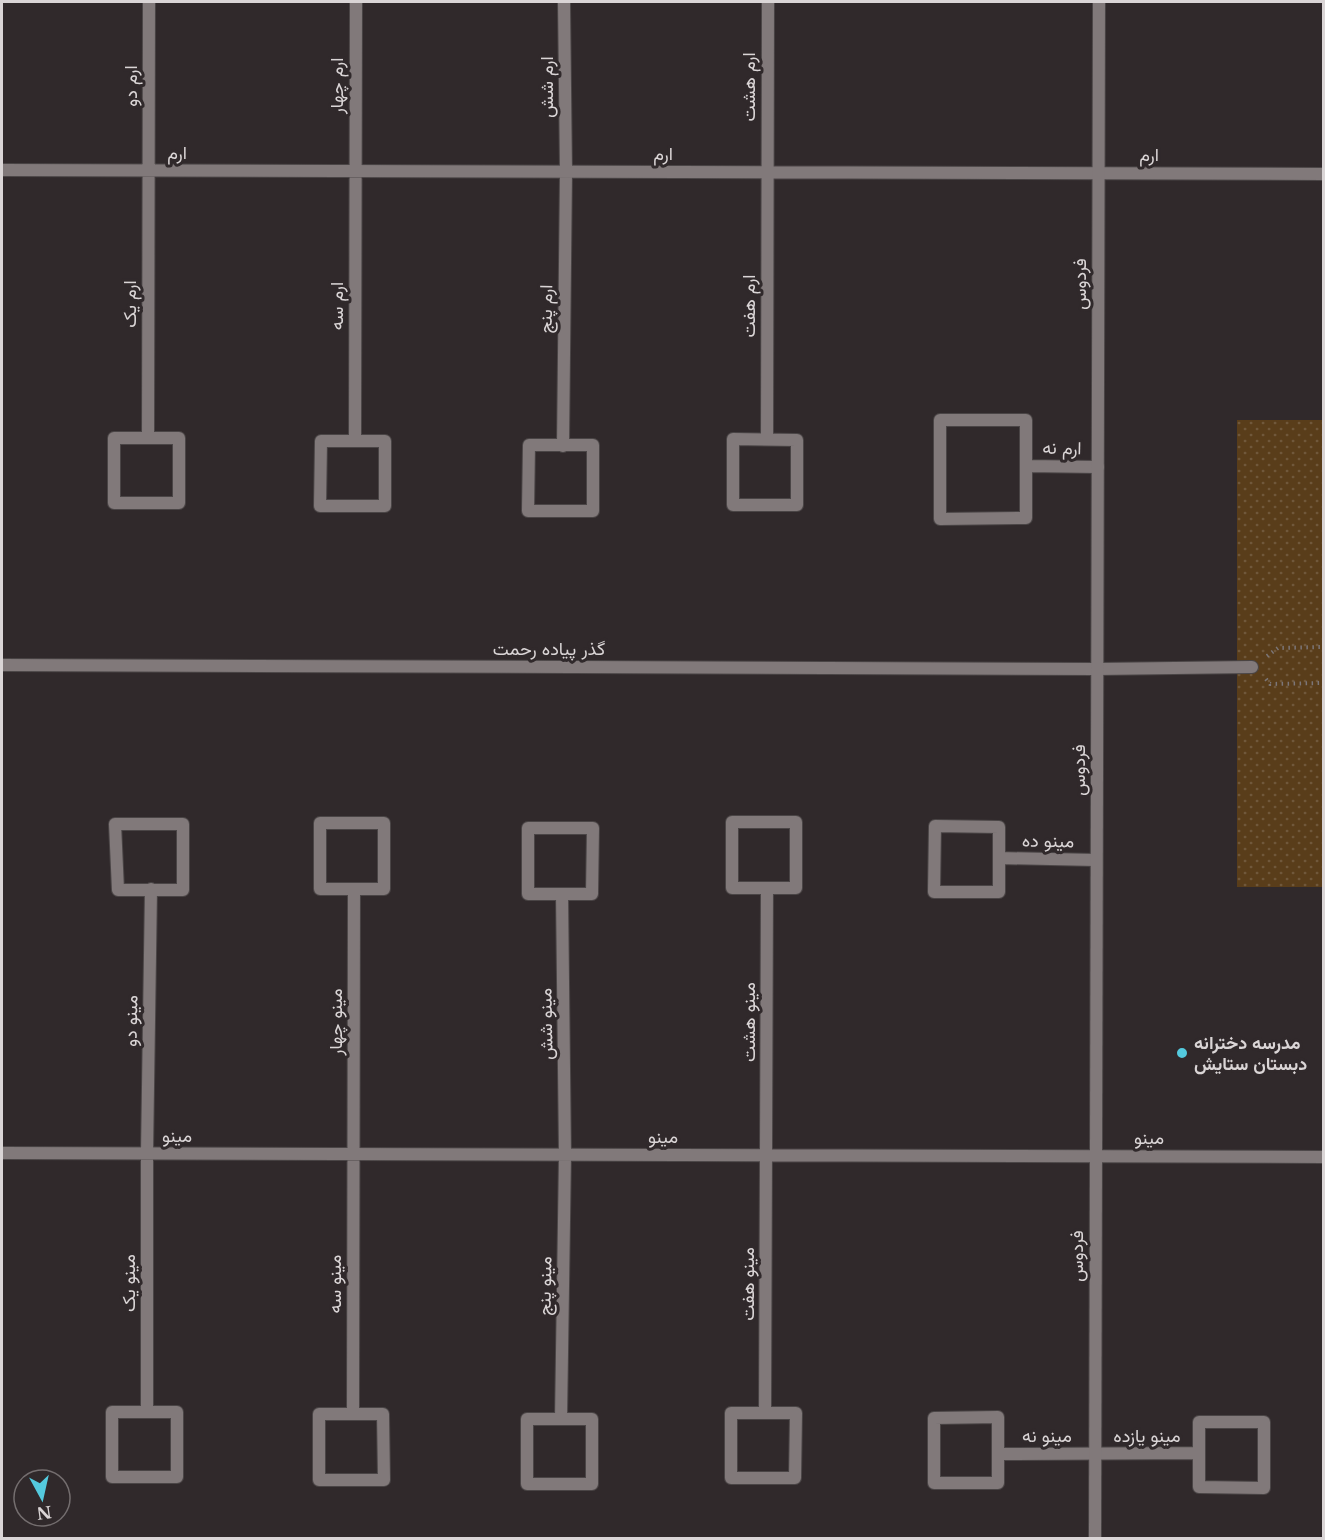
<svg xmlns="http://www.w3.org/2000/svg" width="1325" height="1540" viewBox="0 0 1325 1540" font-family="'Libre Baskerville',Vazirmatn,serif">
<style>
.park{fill:url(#park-dots)}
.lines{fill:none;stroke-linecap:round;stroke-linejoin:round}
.pedestrian-casing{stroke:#4a4546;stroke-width:14}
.minor-casing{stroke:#4a4546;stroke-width:14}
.tertiary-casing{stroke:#4a4546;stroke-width:14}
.path{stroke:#7c7678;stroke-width:4;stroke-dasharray:1.5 4.5;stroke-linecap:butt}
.pedestrian{stroke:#81797a;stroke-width:12}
.minor{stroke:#81797a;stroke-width:12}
.tertiary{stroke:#81797a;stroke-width:12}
.poi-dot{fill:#54cade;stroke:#30292b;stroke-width:2}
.labels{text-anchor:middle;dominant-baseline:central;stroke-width:6;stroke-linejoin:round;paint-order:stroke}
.street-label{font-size:18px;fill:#dad5d6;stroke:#30292b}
.poi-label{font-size:18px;font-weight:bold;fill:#dad5d6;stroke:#30292b;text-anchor:start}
</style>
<defs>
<pattern id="park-dots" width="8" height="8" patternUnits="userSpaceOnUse" patternTransform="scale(1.5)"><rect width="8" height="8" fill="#593d1a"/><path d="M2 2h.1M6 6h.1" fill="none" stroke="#70583b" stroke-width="1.8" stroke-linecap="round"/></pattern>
</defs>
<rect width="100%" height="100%" fill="#30292b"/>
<path class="park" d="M1237 420H1323V887H1237Z"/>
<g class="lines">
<g class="pedestrian-casing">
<path id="pedestrian" d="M2 665 1097 669 1252 667"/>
</g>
<g class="minor-casing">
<path id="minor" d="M2 170 1324 174
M940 420H1026V518L940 519Z
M114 438H179V503H114Z
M148 438 149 2
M733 439 797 440V505H733Z
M767 439 768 2
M355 440 356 2
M321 441H385V506H320Z
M529 445H593V511H528Z
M563 446 566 172 564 2
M1027 466 1098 467
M732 822H796V888H732Z
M320 823H384V889H320Z
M115 824H183V890H118Z
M935 826 999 827V892H934Z
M528 828H593L592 894H528Z
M999 858 1096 860
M2 1153 1324 1157
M112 1412H177V1477H112Z
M147 1412V1153L151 889
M731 1413H796L795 1478H731Z
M765 1413 767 889
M319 1414H383L384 1480H319Z
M353 1414 354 889
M998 1417V1483H934V1418Z
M527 1419H592V1484H527Z
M561 1419 565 1155 562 894
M1199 1422H1264V1488L1199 1487Z
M998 1454 1199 1453"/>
</g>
<g class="tertiary-casing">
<path id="tertiary" d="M1095 1538 1099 2"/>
</g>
<path class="path" d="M1267 656 1278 648 1324 647
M1266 679 1270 684 1324 683"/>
<use href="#pedestrian" class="pedestrian"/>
<use href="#minor" class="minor"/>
<use href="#tertiary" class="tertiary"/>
</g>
<circle class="poi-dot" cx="1182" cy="1053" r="6"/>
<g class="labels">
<g class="street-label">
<text transform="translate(131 86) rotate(-90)">ارم دو</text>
<text transform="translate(337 86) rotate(-90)">ارم چهار</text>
<text transform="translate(547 87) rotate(-90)">ارم شش</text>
<text transform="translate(749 87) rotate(-90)">ارم هشت</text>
<text x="177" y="153">ارم</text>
<text x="663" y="154">ارم</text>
<text x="1149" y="155">ارم</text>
<text transform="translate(1080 284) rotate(-90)">فردوس</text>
<text transform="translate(130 304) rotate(-90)">ارم یک</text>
<text transform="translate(337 306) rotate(-90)">ارم سه</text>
<text transform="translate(749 306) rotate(-90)">ارم هفت</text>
<text transform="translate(546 309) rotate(-89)">ارم پنج</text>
<text transform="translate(1062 448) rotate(1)">ارم نه</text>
<text x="549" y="649">گذر پیاده رحمت</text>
<text transform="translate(1079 770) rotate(-90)">فردوس</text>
<text transform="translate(1048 841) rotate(1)">مینو ده</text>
<text transform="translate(131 1021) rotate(-89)">مینو دو</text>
<text transform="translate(336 1022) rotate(-90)">مینو چهار</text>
<text transform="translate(749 1022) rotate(-90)">مینو هشت</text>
<text transform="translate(546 1024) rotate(-91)">مینو شش</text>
<text x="177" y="1136">مینو</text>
<text x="663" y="1137">مینو</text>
<text x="1149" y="1138">مینو</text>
<text transform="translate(1077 1256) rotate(-90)">فردوس</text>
<text transform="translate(129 1283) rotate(-90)">مینو یک</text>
<text transform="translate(335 1284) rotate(-90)">مینو سه</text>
<text transform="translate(748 1284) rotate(-90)">مینو هفت</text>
<text transform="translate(545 1286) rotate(-89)">مینو پنج</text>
<text x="1047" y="1436">مینو نه</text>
<text x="1147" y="1436">مینو یازده</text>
</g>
<g class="poi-label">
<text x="1194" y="1043">مدرسه دخترانه<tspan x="1194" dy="21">دبستان ستایش</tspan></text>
</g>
</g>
<rect width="1325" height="1540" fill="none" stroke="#dad5d6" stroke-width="6"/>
<g transform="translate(42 1498) rotate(172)"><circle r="28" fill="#30292b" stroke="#746e6f" stroke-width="1.5"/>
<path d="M0-4.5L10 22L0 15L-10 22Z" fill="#54cade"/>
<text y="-9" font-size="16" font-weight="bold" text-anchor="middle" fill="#dad5d6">N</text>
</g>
</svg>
